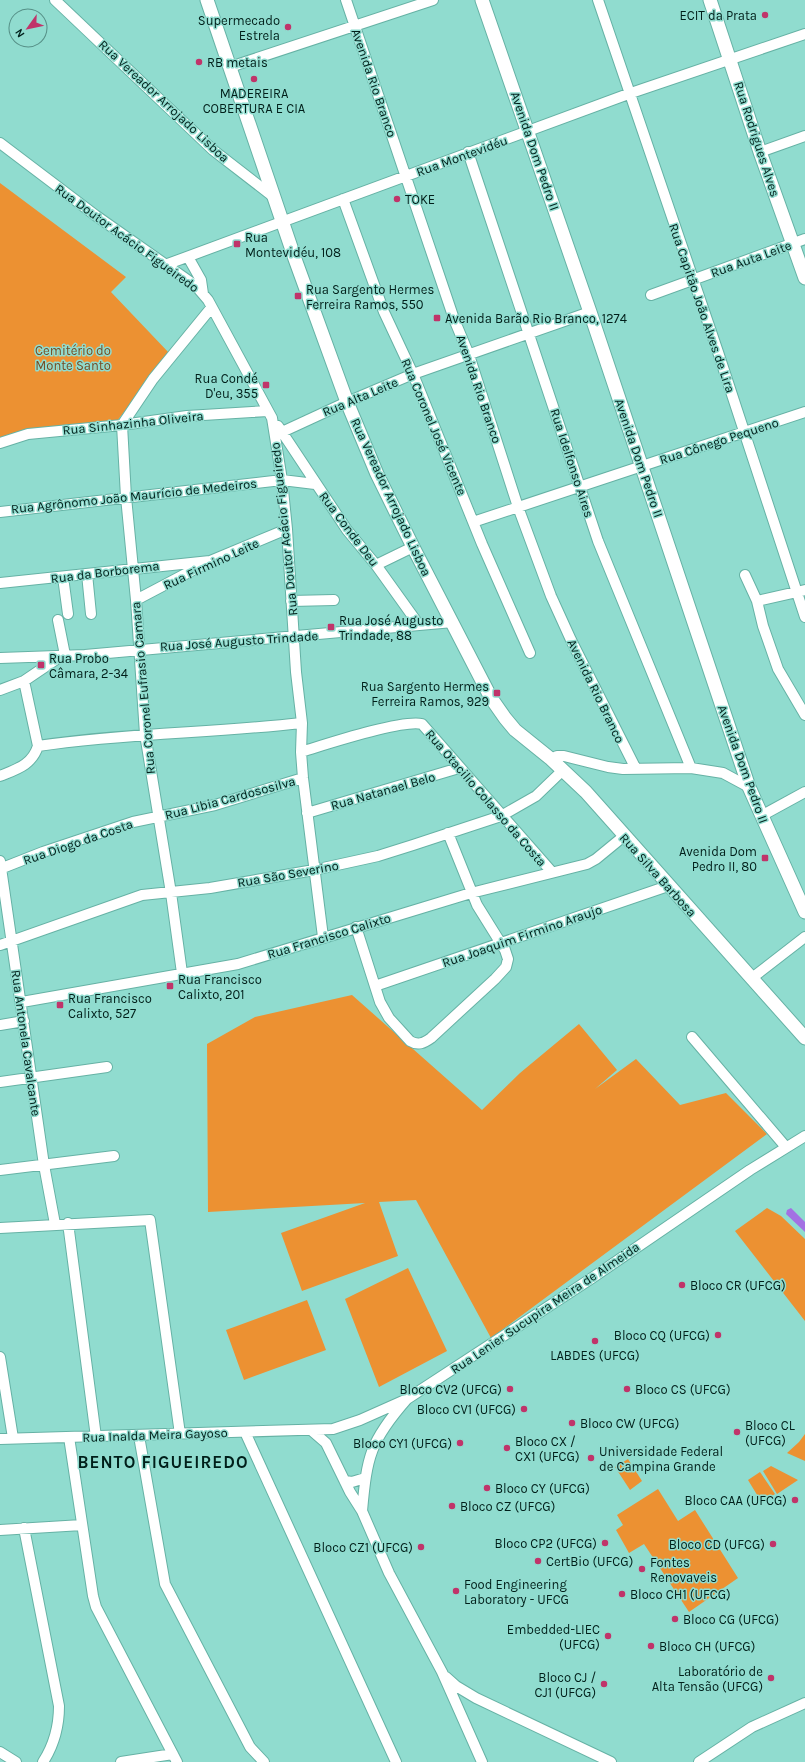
<svg xmlns="http://www.w3.org/2000/svg" width="805" height="1762" viewBox="0 0 805 1762" font-family="Karla,sans-serif">
<style>
.green{fill:#ec9132}
.water{fill:#a371e3}
.lines{fill:none;stroke-linecap:round;stroke-linejoin:round}
.minor-casing{stroke:#66b2a5;stroke-width:12}
.major-casing{stroke:#66b2a5;stroke-width:15}
.minor{stroke:#fff;stroke-width:10}
.major{stroke:#fff;stroke-width:13}
.poi-dot{fill:#c0346a;stroke:#90dccf;stroke-width:1.5}
.labels{text-anchor:middle;dominant-baseline:central;stroke-width:3;stroke-linejoin:round;paint-order:stroke}
.poi-label{font-size:13px;fill:#001f1a;stroke:#90dccf;text-anchor:start}
.street-label{font-size:13px;fill:#001f1a;stroke:#90dccf}
.park-label{font-size:13px;fill:#764c24;stroke:#90dccf}
.district-label{font-size:17px;font-weight:bold;letter-spacing:1px;fill:#001f1a;stroke:#90dccf}
</style>
<rect width="100%" height="100%" fill="#90dccf"/>
<path class="green" d="M0 183 126 277 111 292 170 354 113 426 0 441Z
M352 995 482 1110 520 1073 579 1024 617 1070 595 1089 636 1059 680 1105 726 1093 767 1134 491 1338 416 1200 379 1202 398 1256 302 1291 281 1233 365 1203 208 1212 207 1044 255 1017Z
M767 1208 781 1216 805 1239V1321L735 1231Z
M408 1268 447 1351 379 1387 345 1299Z
M307 1300 326 1350 244 1380 226 1330Z
M805 1434V1461L787 1453 799 1442Z
M628 1459 642 1481 630 1490 615 1467Z
M771 1466 798 1480 777 1494 763 1471Z
M760 1472 775 1494 762 1503 748 1480Z
M658 1489 678 1521 695 1510 738 1578 689 1612 644 1544 629 1553 616 1530 623 1525 617 1515Z"/>
<path class="water" d="M791 1208 805 1222V1232L786 1214 787 1210Z"/>
<g class="lines">
<g class="minor-casing">
<path id="minor" d="M55 0 213 150 275 198
M346 0 454 319 469 355 518 507 551 596 571 640 636 769
M598 0 718 352 805 617
M230 67 433 0
M0 143 95 215 196 286 208 300 272 418 282 480 287 529 296 672 302 723 301 752 303 778 323 937
M468 152 598 541 691 768
M760 152 805 136
M343 199 384 312 413 374 482 544 530 653
M188 257 201 280 203 294
M165 265 631 93 805 34
M651 295 805 239
M278 426 347 530 376 565 419 625
M282 432 347 402 413 374 590 312
M0 443 28 434 122 425 187 416 268 411
M0 512 282 480 315 484
M473 522 805 412
M376 565 413 547
M87 574 91 614
M745 575 757 601 763 626 778 669 805 715
M63 577 68 614
M0 583 210 561
M136 600 210 561 287 529
M291 601 334 600
M757 601 805 590
M58 620 65 655
M0 658 85 655 453 622
M0 690 24 681 61 656
M38 746C126 733 214 733 302 723
M301 752C324 745 402 719 422 724L551 871
M551 759 557 756H564L608 767 623 769 691 768 723 773 749 787
M0 776C17 769 32 765 38 746L24 681
M307 813 459 768
M761 816 805 792
M0 861 44 1165 55 1224
M0 869 43 852 133 822 215 805 303 778
M356 927 380 1002 389 1018 410 1041C418 1046 424 1043 431 1038L495 979 506 967 508 959 505 950 477 905 448 833
M0 945 142 895 210 888 314 870 378 856 413 845 501 816 536 796 563 770
M182 973 171 893 145 734 136 600 126 497 122 425 153 379 211 308
M752 978 805 937
M375 986 668 886
M22 1002 238 964 471 893 587 864 596 859 624 836
M0 1025 24 1021
M692 1037 785 1146
M0 1082 107 1067
M0 1170 114 1156
M68 1223 96 1437
M0 1228 150 1220 180 1434
M0 1357 13 1438
M311 1430 326 1443 350 1492 362 1511 389 1573 442 1672 482 1762
M245 1432 396 1762
M139 1436 165 1584 250 1747 264 1762
M69 1437 93 1596 96 1607 177 1762
M0 1439 333 1429 360 1420 405 1400
M345 1481 352 1482 365 1478
M362 1511C367 1456 370 1441 407 1399L592 1278 750 1170 805 1136
M24 1528 59 1706C59 1726 54 1745 43 1762
M0 1530 82 1525
M446 1677 456 1686 476 1698 611 1762
M0 1752 16 1762
M121 1762 173 1754
M699 1762 752 1727 805 1703"/>
</g>
<g class="major-casing">
<path id="major" d="M207 0 295 259 347 402 377 474 413 547 491 698 505 718 515 730 551 759 586 792 805 1038
M482 0 590 312 749 787 805 912
M710 0 760 152 805 278"/>
</g>
<use href="#minor" class="minor"/>
<use href="#major" class="major"/>
</g>
<g class="poi-dot">
<circle cx="765" cy="15" r="4"/>
<circle cx="288" cy="27" r="4"/>
<circle cx="199" cy="62" r="4"/>
<circle cx="254" cy="79" r="4"/>
<circle cx="397" cy="199" r="4"/>
<rect x="233" y="240" width="8" height="8" rx="2"/>
<rect x="294" y="292" width="8" height="8" rx="2"/>
<rect x="433" y="314" width="8" height="8" rx="2"/>
<rect x="262" y="381" width="8" height="8" rx="2"/>
<rect x="327" y="623" width="8" height="8" rx="2"/>
<rect x="37" y="661" width="8" height="8" rx="2"/>
<rect x="493" y="689" width="8" height="8" rx="2"/>
<rect x="761" y="854" width="8" height="8" rx="2"/>
<rect x="166" y="982" width="8" height="8" rx="2"/>
<rect x="56" y="1001" width="8" height="8" rx="2"/>
<circle cx="682" cy="1285" r="4"/>
<circle cx="718" cy="1335" r="4"/>
<circle cx="595" cy="1341" r="4"/>
<circle cx="510" cy="1389" r="4"/>
<circle cx="627" cy="1389" r="4"/>
<circle cx="524" cy="1409" r="4"/>
<circle cx="572" cy="1423" r="4"/>
<circle cx="737" cy="1432" r="4"/>
<circle cx="460" cy="1443" r="4"/>
<circle cx="507" cy="1448" r="4"/>
<circle cx="591" cy="1458" r="4"/>
<circle cx="487" cy="1488" r="4"/>
<circle cx="795" cy="1500" r="4"/>
<circle cx="452" cy="1506" r="4"/>
<circle cx="605" cy="1543" r="4"/>
<circle cx="773" cy="1544" r="4"/>
<circle cx="421" cy="1547" r="4"/>
<circle cx="538" cy="1561" r="4"/>
<circle cx="642" cy="1569" r="4"/>
<circle cx="456" cy="1591" r="4"/>
<circle cx="622" cy="1594" r="4"/>
<circle cx="675" cy="1619" r="4"/>
<circle cx="608" cy="1636" r="4"/>
<circle cx="651" cy="1646" r="4"/>
<circle cx="771" cy="1678" r="4"/>
<circle cx="604" cy="1684" r="4"/>
</g>
<g class="labels">
<g class="poi-label">
<text x="757" y="15" text-anchor="end">ECIT da Prata</text>
<text x="280" y="20" text-anchor="end">Supermecado<tspan x="280" dy="15">Estrela</tspan></text>
<text x="207" y="62">RB metais</text>
<text x="254" y="93" text-anchor="middle">MADEREIRA<tspan x="254" dy="15">COBERTURA E CIA</tspan></text>
<text x="405" y="199">TOKE</text>
<text x="245" y="237">Rua<tspan x="245" dy="15">Montevidéu, 108</tspan></text>
<text x="306" y="289">Rua Sargento Hermes<tspan x="306" dy="15">Ferreira Ramos, 550</tspan></text>
<text x="445" y="318">Avenida Barão Rio Branco, 1274</text>
<text x="258" y="378" text-anchor="end">Rua Condé<tspan x="258" dy="15">D'eu, 355</tspan></text>
<text x="339" y="620">Rua José Augusto<tspan x="339" dy="15">Trindade, 88</tspan></text>
<text x="49" y="658">Rua Probo<tspan x="49" dy="15">Câmara, 2-34</tspan></text>
<text x="489" y="686" text-anchor="end">Rua Sargento Hermes<tspan x="489" dy="15">Ferreira Ramos, 929</tspan></text>
<text x="757" y="851" text-anchor="end">Avenida Dom<tspan x="757" dy="15">Pedro II, 80</tspan></text>
<text x="178" y="979">Rua Francisco<tspan x="178" dy="15">Calixto, 201</tspan></text>
<text x="68" y="998">Rua Francisco<tspan x="68" dy="15">Calixto, 527</tspan></text>
<text x="690" y="1285">Bloco CR (UFCG)</text>
<text x="710" y="1335" text-anchor="end">Bloco CQ (UFCG)</text>
<text x="595" y="1355" text-anchor="middle">LABDES (UFCG)</text>
<text x="502" y="1389" text-anchor="end">Bloco CV2 (UFCG)</text>
<text x="635" y="1389">Bloco CS (UFCG)</text>
<text x="516" y="1409" text-anchor="end">Bloco CV1 (UFCG)</text>
<text x="580" y="1423">Bloco CW (UFCG)</text>
<text x="745" y="1425">Bloco CL<tspan x="745" dy="15">(UFCG)</tspan></text>
<text x="515" y="1441">Bloco CX /<tspan x="515" dy="15">CX1 (UFCG)</tspan></text>
<text x="452" y="1443" text-anchor="end">Bloco CY1 (UFCG)</text>
<text x="599" y="1451">Universidade Federal<tspan x="599" dy="15">de Campina Grande</tspan></text>
<text x="495" y="1488">Bloco CY (UFCG)</text>
<text x="787" y="1500" text-anchor="end">Bloco CAA (UFCG)</text>
<text x="460" y="1506">Bloco CZ (UFCG)</text>
<text x="597" y="1543" text-anchor="end">Bloco CP2 (UFCG)</text>
<text x="765" y="1544" text-anchor="end">Bloco CD (UFCG)</text>
<text x="413" y="1547" text-anchor="end">Bloco CZ1 (UFCG)</text>
<text x="546" y="1561">CertBio (UFCG)</text>
<text x="650" y="1562">Fontes<tspan x="650" dy="15">Renovaveis</tspan></text>
<text x="464" y="1584">Food Engineering<tspan x="464" dy="15">Laboratory - UFCG</tspan></text>
<text x="630" y="1594">Bloco CH1 (UFCG)</text>
<text x="683" y="1619">Bloco CG (UFCG)</text>
<text x="600" y="1629" text-anchor="end">Embedded-LIEC<tspan x="600" dy="15">(UFCG)</tspan></text>
<text x="659" y="1646">Bloco CH (UFCG)</text>
<text x="763" y="1671" text-anchor="end">Laboratório de<tspan x="763" dy="15">Alta Tensão (UFCG)</tspan></text>
<text x="596" y="1677" text-anchor="end">Bloco CJ /<tspan x="596" dy="15">CJ1 (UFCG)</tspan></text>
</g>
<g class="street-label">
<text transform="translate(374 83) rotate(71)">Avenida Rio Branco</text>
<text transform="translate(164 101) rotate(43)">Rua Vereador Arrojado Lisboa</text>
<text transform="translate(757 139) rotate(72)">Rua Rodrigues Alves</text>
<text transform="translate(535 151) rotate(71)">Avenida Dom Pedro II</text>
<text transform="translate(462 156) rotate(-20)">Rua Montevidéu</text>
<text transform="translate(127 238) rotate(36)">Rua Doutor Acácio Figueiredo</text>
<text transform="translate(751 259) rotate(-20)">Rua Auta Leite</text>
<text transform="translate(702 308) rotate(71)">Rua Capitão João Alves de Lira</text>
<text transform="translate(479 389) rotate(71)">Avenida Rio Branco</text>
<text transform="translate(360 397) rotate(-23)">Rua Alta Leite</text>
<text transform="translate(133 423) rotate(-6)">Rua Sinhazinha Oliveira</text>
<text transform="translate(434 427) rotate(67)">Rua Coronel José Vicente</text>
<text transform="translate(719 441) rotate(-18)">Rua Cônego Pequeno</text>
<text transform="translate(639 458) rotate(71)">Avenida Dom Pedro II</text>
<text transform="translate(572 463) rotate(72)">Rua Idelfonso Aires</text>
<text transform="translate(134 496) rotate(-6)">Rua Agrônomo João Maurício de Medeiros</text>
<text transform="translate(391 497) rotate(65)">Rua Vereador Arrojado Lisboa</text>
<text transform="translate(284 529) rotate(-96)">Rua Doutor Acácio Figueiredo</text>
<text transform="translate(349 529) rotate(53)">Rua Conde Deu</text>
<text transform="translate(211 564) rotate(-25)">Rua Firmino Leite</text>
<text transform="translate(105 572) rotate(-7)">Rua da Borborema</text>
<text transform="translate(239 641) rotate(-4)">Rua José Augusto Trindade</text>
<text transform="translate(143 688) rotate(-95)">Rua Coronel Eufrasio Camara</text>
<text transform="translate(596 691) rotate(64)">Avenida Rio Branco</text>
<text transform="translate(743 764) rotate(70)">Avenida Dom Pedro II</text>
<text transform="translate(383 791) rotate(-16)">Rua Natanael Belo</text>
<text transform="translate(230 798) rotate(-15)">Rua Libia Cardososilva</text>
<text transform="translate(486 798) rotate(49)">Rua Otacilio Colasso da Costa</text>
<text transform="translate(78 842) rotate(-19)">Rua Diogo da Costa</text>
<text transform="translate(288 874) rotate(-10)">Rua São Severino</text>
<text transform="translate(658 875) rotate(48)">Rua Silva Barbosa</text>
<text transform="translate(329 936) rotate(-17)">Rua Francisco Calixto</text>
<text transform="translate(522 936) rotate(-19)">Rua Joaquim Firmino Araujo</text>
<text transform="translate(26 1043) rotate(82)">Rua Antonela Cavalcante</text>
<text transform="translate(545 1308) rotate(-34)">Rua Lenier Sucupira Meira de Almeida</text>
<text transform="translate(155 1435) rotate(-2)">Rua Inalda Meira Gayoso</text>
</g>
<g class="park-label">
<text x="73" y="350">Cemitério do<tspan x="73" dy="15">Monte Santo</tspan></text>
</g>
<g class="district-label">
<text x="163" y="1462">BENTO FIGUEIREDO</text>
</g>
</g>
<g transform="translate(28 28) rotate(237)"><circle r="19" fill="#90dccf" stroke="#569087"/>
<path d="M0-3L7 15L0 10L-7 15Z" fill="#c0346a"/>
<text y="-6" font-size="11" font-weight="bold" text-anchor="middle" fill="#001f1a">N</text>
</g>
</svg>
